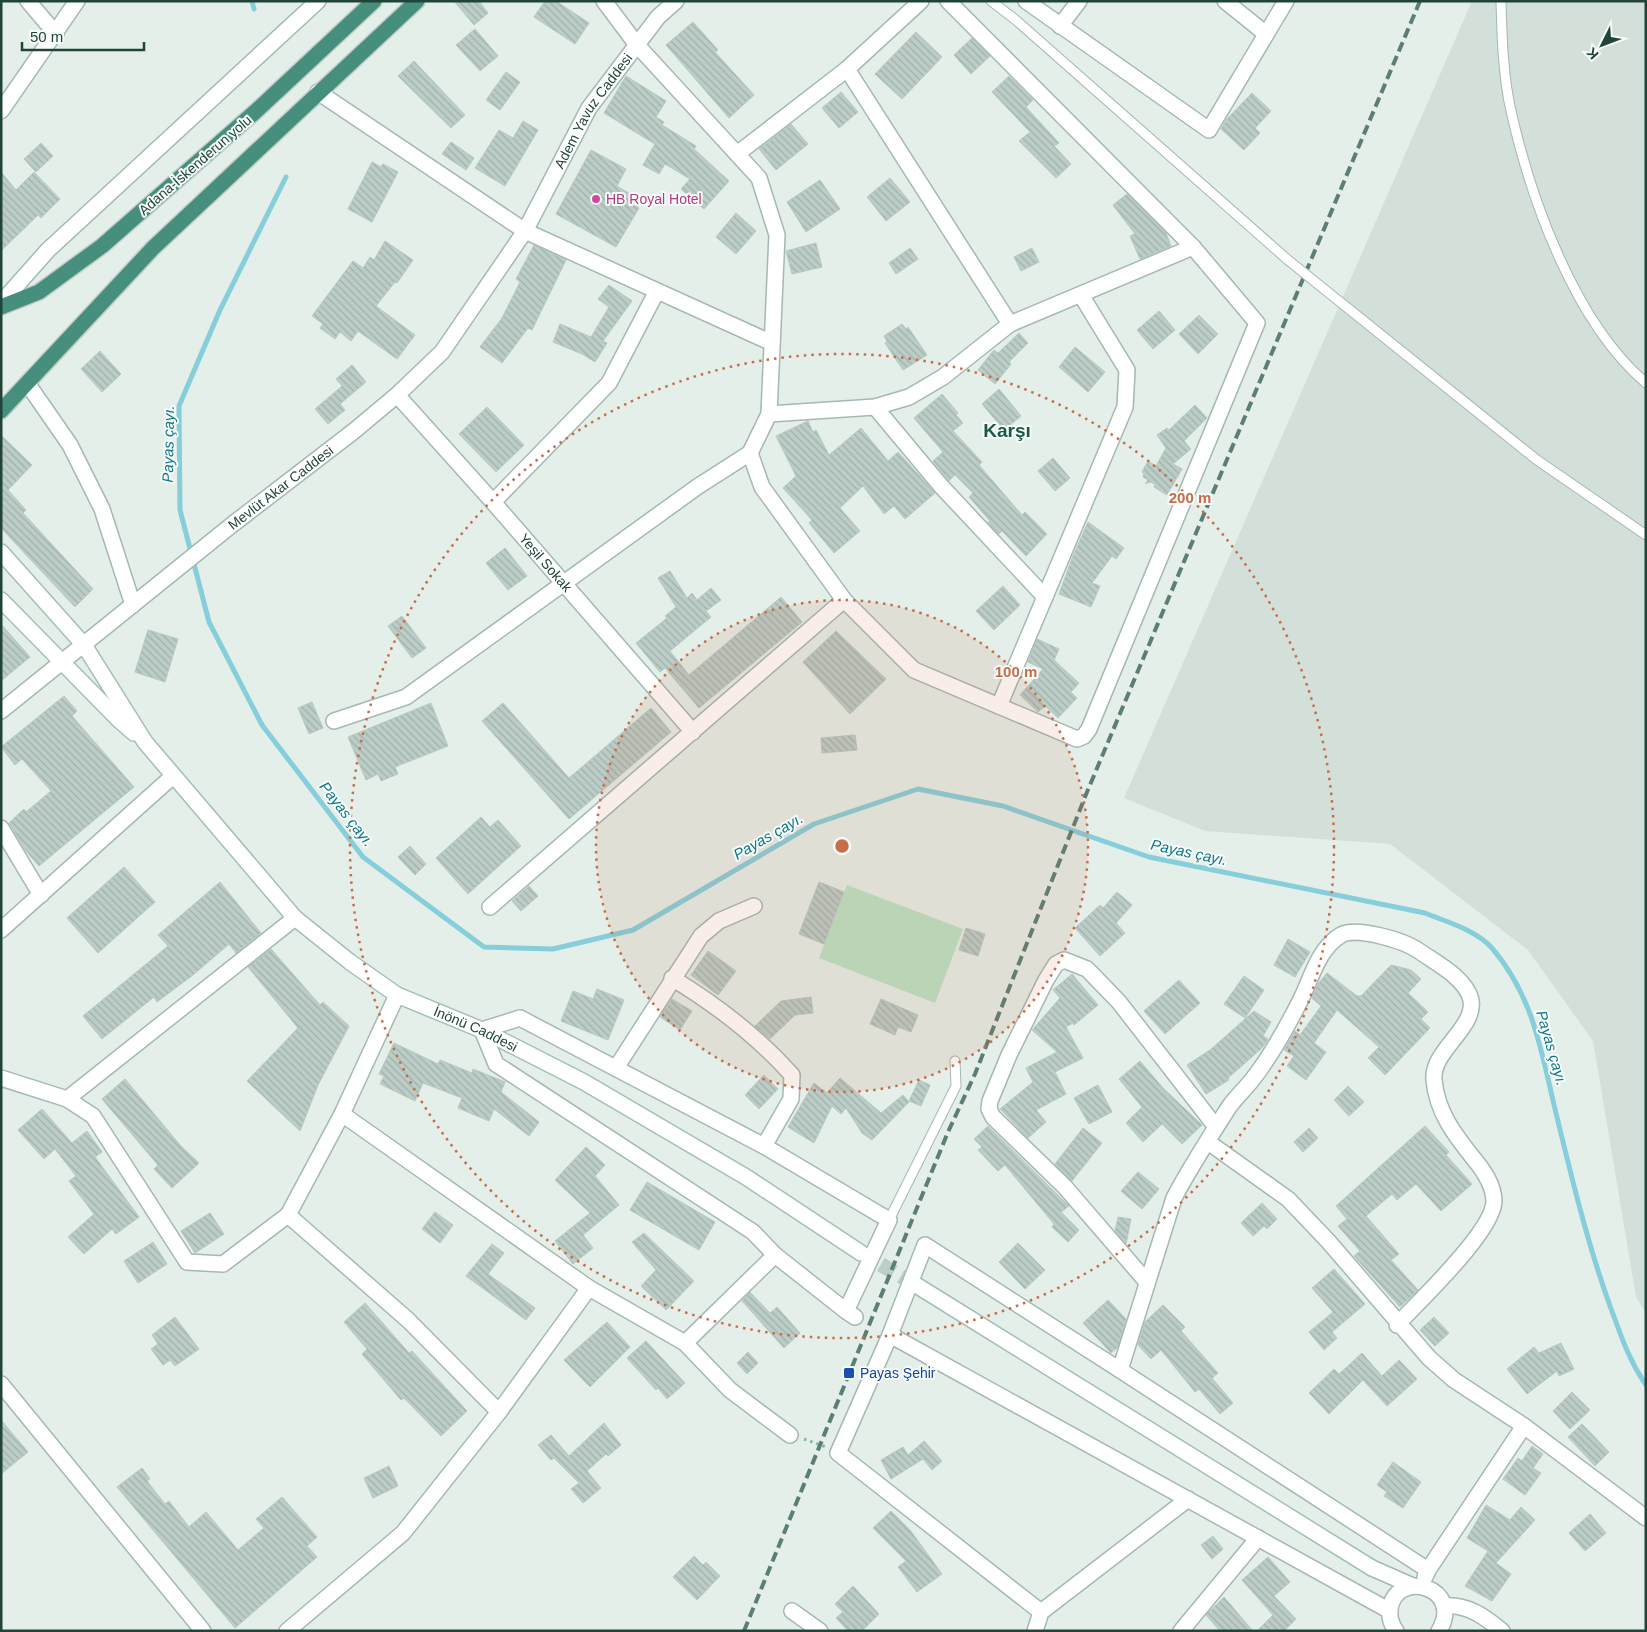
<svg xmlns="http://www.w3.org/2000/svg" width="1647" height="1632" viewBox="0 0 1647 1632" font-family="Helvetica,sans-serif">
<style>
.built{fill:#d2e0d9}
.park{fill:#bae3c5}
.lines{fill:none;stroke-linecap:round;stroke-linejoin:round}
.stream{stroke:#85ceda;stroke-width:5}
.building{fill:url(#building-back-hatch);stroke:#b5cac1}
.tertiary-tunnel{stroke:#bdcdc7;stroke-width:15;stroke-dasharray:15 8;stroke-linecap:butt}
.service-casing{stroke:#a5b8b2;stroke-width:11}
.minor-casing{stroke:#a5b8b2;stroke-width:18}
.tertiary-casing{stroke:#a5b8b2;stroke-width:18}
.secondary-casing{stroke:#a3bfb5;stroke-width:18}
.trunk-casing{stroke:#c1cbc8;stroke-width:18}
.path{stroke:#80b7a5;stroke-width:3;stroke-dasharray:2.5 4;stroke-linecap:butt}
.service{stroke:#fff;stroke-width:9}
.minor{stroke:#fff;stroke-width:15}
.tertiary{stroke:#fff;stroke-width:15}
.secondary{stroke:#fff;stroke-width:15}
.trunk{stroke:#468f7d;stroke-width:15}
.rail{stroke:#5b7f75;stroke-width:4;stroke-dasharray:10 5;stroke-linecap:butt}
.service-bridge-casing{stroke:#a5b8b2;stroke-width:11;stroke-linecap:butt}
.service-bridge{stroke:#fff;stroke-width:9}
.ring{fill:none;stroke:#c76d4c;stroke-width:2.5;stroke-dasharray:2.5 5}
.hotel-dot{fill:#d1479c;stroke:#f5fbf8;stroke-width:2}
.transit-dot{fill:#1a4fb4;stroke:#f5fbf8;stroke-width:2}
.labels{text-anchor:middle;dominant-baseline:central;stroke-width:4;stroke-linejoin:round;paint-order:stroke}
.street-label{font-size:14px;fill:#20443a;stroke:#f5fbf8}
.hotel-label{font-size:14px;fill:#b23c85;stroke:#f5fbf8;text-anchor:start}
.transit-label{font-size:14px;fill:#164399;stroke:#f5fbf8;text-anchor:start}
.water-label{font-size:15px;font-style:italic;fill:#127588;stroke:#f5fbf8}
.district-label{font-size:19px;font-weight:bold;fill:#195949;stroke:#f5fbf8}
.centre{fill:#c76d4c;stroke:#f5fbf8;stroke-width:2.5}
.ring-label{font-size:15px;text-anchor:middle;font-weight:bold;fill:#c76d4c;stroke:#f5fbf8;stroke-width:4;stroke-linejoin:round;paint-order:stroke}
</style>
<defs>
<pattern id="building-back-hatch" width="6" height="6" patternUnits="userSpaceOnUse" patternTransform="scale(1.25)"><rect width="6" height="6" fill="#bbcdc6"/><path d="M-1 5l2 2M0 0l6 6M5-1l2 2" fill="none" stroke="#a0b1ab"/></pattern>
</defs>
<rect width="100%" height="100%" fill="#e4efea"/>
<path class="built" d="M1472 1H1646V1314L1636 1297 1593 1041 1528 950 1390 844 1205 831 1124 798Z"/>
<path class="park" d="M847 885 963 929 935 1003 819 958Z"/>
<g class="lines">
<path class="stream" d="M252 1 254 9
M286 177 220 310 179 406 180 510 209 622 262 725 363 857 484 947 553 949 633 930 814 824 918 789 1003 806 1149 857 1425 913C1447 922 1476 930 1492 948 1533 996 1541 1050 1555 1109 1571 1175 1587 1242 1610 1306 1621 1335 1628 1359 1646 1385"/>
</g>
<path class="building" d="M454 1H479L488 13 474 25Z
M545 1H556L589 23 575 44 534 17Z
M693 22 718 50 715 52 754 95 729 118 666 45Z
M475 29 498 56 480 71 456 45Z
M916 32 942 57 902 99 875 74Z
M972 38 990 56 971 74 954 55Z
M414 61 465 115 451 128 398 76Z
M506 72 520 82 500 110 486 100Z
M626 76 666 101 656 117 664 122 662 125 696 146 694 149 729 181 704 209 681 189 690 179 665 164 659 174 643 165 655 144 604 113Z
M1009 76 1033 100 1026 107 1059 143 1054 146 1071 164 1056 178 1019 141 1030 132 992 92Z
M841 92 858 112 839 128 822 108Z
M1252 93 1271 111 1255 128 1260 133 1244 150 1221 129 1227 119Z
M523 121 538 130 505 186 475 168 499 130 513 138Z
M791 124 808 144 776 170 759 149Z
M451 142 474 158 466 170 442 154Z
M41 143 53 156 36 172 24 159Z
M591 150 626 169 617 186 632 195 628 202 639 208 616 247 556 214Z
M372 162 381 167 383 164 398 172 372 222 348 209Z
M1 172 16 190 34 172 60 199 41 218 38 215 1 251Z
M890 178 910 202 886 221 867 197Z
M820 180 840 209 806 232 787 202Z
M1127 194 1166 233 1171 246 1140 259 1130 236 1135 234 1113 205Z
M736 213 756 231 736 254 716 237Z
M385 241 413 260 397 283 395 282 376 306 415 335 397 359 358 331 351 341 340 332 335 339 320 328 323 324 312 316 353 261 363 268 370 257 374 260Z
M816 243 822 267 792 274 786 251Z
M534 245 566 260 532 330 528 328 502 363 480 347 502 318 520 282 516 279Z
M910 248 918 259 896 274 889 263Z
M1032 248 1039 262 1021 271 1014 257Z
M609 285 632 301 603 341 607 343 595 362 582 354 553 342 560 324 591 337 609 307 598 299Z
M1159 311 1175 330 1153 349 1137 330Z
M1199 315 1218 334 1198 354 1179 334Z
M902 324 906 329 908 327 927 355 903 370 885 343 887 341 884 336Z
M1019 333 1028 343 1009 362 1011 364 995 384 978 370 994 350 998 353Z
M1075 347 1105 372 1088 392 1059 367Z
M100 351 121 374 102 392 81 369Z
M352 365 366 382 340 404 345 410 328 424 315 409 342 386 336 379Z
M999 389 1021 416 1004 430 982 404Z
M942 394 958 413 956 415 963 423 953 431 982 462 979 465 1022 515 1025 512 1047 534 1026 556 1002 531 999 534 992 527 988 522 990 521 969 497 973 493 955 475 949 481 933 461 943 452 914 418Z
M1195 405 1207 418 1184 441 1191 449 1173 464 1182 469 1167 495 1154 487 1155 484 1150 482 1145 484 1148 480 1143 477 1144 474 1142 472 1148 461 1156 466 1166 448 1157 435 1167 428 1169 430Z
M487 407 524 445 496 472 459 434Z
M808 421 813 432 816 430 829 455 861 428 888 461 898 452 935 493 905 519 894 506 884 514 863 486 840 508 860 531 834 553 809 523 812 520 783 488 796 476 776 436Z
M1 435 32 465 8 490 26 510 23 513 93 589 75 607 1 528Z
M1053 458 1070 478 1055 491 1038 471Z
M1088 522 1124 548 1116 559 1112 556 1092 583 1100 586 1091 607 1059 594 1073 556Z
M505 548 527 576 508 590 486 563Z
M670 571 687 598 692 593 697 600 711 588 721 600 706 611 711 617 670 651 689 675 781 597 802 622 699 708 665 668 660 672 636 643 667 618 665 616 676 607 658 578Z
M1003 586 1020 605 994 630 976 611Z
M402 616 426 648 412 658 388 626Z
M1 624 30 657 1 681Z
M148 630 178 639 165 682 135 672Z
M836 631 886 679 850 714 803 662Z
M1037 639 1059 649 1054 660 1079 683 1071 692 1077 698 1058 718 1045 706 1038 712 1020 695 1043 669 1028 662Z
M64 696 77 711 72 716 134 787 39 866 26 851 9 823 24 809 26 812 51 791 22 759 15 765 1 747Z
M312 702 323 728 309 734 298 708Z
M431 703 448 746 395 767 398 774 381 781 378 774 366 780 348 737Z
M503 703 569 778 651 708 671 732 569 819 482 721Z
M855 735 857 750 822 753 821 738Z
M481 817 490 827 498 820 521 846 468 894 436 858Z
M410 846 426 864 415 875 398 857Z
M124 867 155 902 98 953 67 918Z
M220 882 261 933 236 953 229 944 193 975 157 1002 154 997 102 1039 83 1016 168 946 158 935Z
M819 882 844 892 824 944 799 934Z
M529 886 538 896 521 911 512 901Z
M1117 892 1132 905 1116 923 1125 933 1100 956 1075 928 1100 905 1103 908Z
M966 928 985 934 978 956 959 950Z
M1288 939 1310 952 1295 977 1274 965Z
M271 949 320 1005 323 1002 349 1026 318 1085 300 1131 247 1081 298 1028 248 967Z
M708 951 736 971 718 995 691 975Z
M1391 965 1411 970 1421 979 1408 993 1428 1012 1421 1019 1430 1028 1385 1075 1368 1058 1379 1047 1337 1010 1314 1043 1326 1052 1306 1080 1287 1066 1294 1056 1284 1050 1295 1031 1300 1035 1321 1006 1312 998 1318 984 1327 973 1357 996H1361Z
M1072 974 1098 1005 1074 1025 1073 1023 1066 1027 1083 1058 1055 1072 1066 1094 1036 1110 1046 1122 1028 1138 1000 1109 1033 1082 1026 1068 1057 1052 1032 1030 1060 998 1053 990Z
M1244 976 1264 990 1245 1018 1224 1004Z
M1179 980 1200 1003 1165 1034 1144 1011Z
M597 989 624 1000 608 1040 561 1021 573 991 593 999Z
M811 997 813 1013 795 1015 770 1039 755 1026 781 1001Z
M672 999 692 1011 680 1030 660 1017Z
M881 999 918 1015 911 1032 898 1027 895 1035 870 1024Z
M1254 1011 1271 1022 1263 1036 1268 1039 1262 1048 1228 1078 1229 1080 1206 1094 1187 1065 1210 1050Z
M394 1043 438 1064 440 1060 472 1073 473 1069 505 1082 501 1092 539 1122 529 1136 494 1109 489 1121 458 1108 462 1098 423 1083 415 1101 380 1084 384 1076 379 1074Z
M1140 1061 1163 1088 1202 1125 1182 1144 1162 1124 1143 1142 1126 1123 1142 1107 1119 1079Z
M764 1075 778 1089 759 1109 745 1095Z
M840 1078 881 1113 903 1095 909 1102 872 1140 862 1133 846 1108 841 1114 832 1106 814 1143 788 1127 814 1083 827 1093Z
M125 1079 180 1145 199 1163 172 1188 154 1169 158 1165 102 1099Z
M919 1080 930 1085 921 1106 909 1101Z
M1098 1085 1112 1112 1089 1124 1074 1098Z
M1348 1086 1364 1102 1349 1116 1334 1100Z
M42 1109 72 1143 87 1131 102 1152 95 1157 139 1217 116 1234 112 1229 84 1254 68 1237 94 1214 69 1181 76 1176 55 1149 44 1159 18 1130Z
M988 1126 1069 1206 1061 1212 1079 1230 1068 1242 1052 1227 1054 1224 1005 1165 998 1171 978 1150 982 1147 974 1139Z
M1425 1126 1449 1152 1446 1155 1472 1184 1441 1211 1416 1184 1397 1200 1392 1194 1366 1216 1399 1254 1391 1260 1418 1290 1400 1307 1354 1256 1360 1251 1338 1226 1347 1219 1336 1206Z
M1083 1128 1102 1143 1072 1181 1055 1164Z
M1309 1128 1318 1138 1303 1152 1294 1142Z
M586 1147 605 1165 595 1176 619 1205 583 1235 593 1248 573 1264 555 1241 590 1213 555 1180Z
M1138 1172 1159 1189 1142 1209 1121 1191Z
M647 1182 715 1222 699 1250 630 1210Z
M1262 1203 1277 1219 1267 1229 1264 1226 1253 1236 1241 1223Z
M435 1212 453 1225 440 1243 422 1229Z
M210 1213 224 1234 195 1253 181 1231Z
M1118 1217 1131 1219 1126 1244 1115 1231Z
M644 1233 694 1281 666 1310 641 1286 656 1270 632 1242Z
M153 1242 167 1264 138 1283 124 1261Z
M1018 1243 1045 1270 1025 1289 999 1262Z
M492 1244 504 1253 488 1274 535 1308 526 1320 466 1276Z
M1334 1269 1365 1304 1332 1332 1337 1338 1324 1350 1309 1332 1333 1312 1312 1288Z
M750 1292 770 1313 777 1307 800 1333 784 1348 742 1301Z
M1108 1300 1126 1319 1118 1347 1111 1353 1083 1323Z
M365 1303 409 1353 412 1351 467 1411 441 1436 404 1398 401 1400 362 1354 367 1349 344 1322Z
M1163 1305 1185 1327 1181 1331 1218 1373 1212 1378 1233 1403 1220 1414 1199 1389 1195 1392 1161 1350 1151 1359 1138 1345 1145 1322Z
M175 1317 199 1349 175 1366 170 1360 163 1365 151 1349 158 1344 152 1335Z
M1434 1317 1449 1333 1435 1346 1420 1330Z
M607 1322 630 1347 590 1387 564 1360Z
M646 1341 685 1383 667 1399 658 1388 656 1390 627 1358Z
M1561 1343 1574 1369 1559 1376 1557 1371 1527 1394 1507 1369 1534 1347 1539 1353Z
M748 1352 758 1363 747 1374 737 1363Z
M1362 1353 1382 1376 1399 1360 1417 1379 1387 1406 1363 1380 1329 1414 1309 1393 1334 1369 1339 1374Z
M1572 1392 1590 1410 1570 1429 1553 1411Z
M1 1420 28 1452 1 1474Z
M604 1423 621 1445 608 1456 606 1454 587 1471 601 1488 583 1503 571 1489 579 1483 554 1458 551 1460 538 1445 551 1435 569 1456Z
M1582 1424 1609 1452 1595 1466 1568 1437Z
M924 1441 942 1461 932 1470 923 1459 891 1479 881 1460 903 1447 908 1455Z
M1532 1446 1543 1454 1533 1468 1541 1473 1525 1495 1503 1479 1518 1458 1522 1461Z
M1393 1462 1421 1482 1403 1508 1384 1496 1387 1492 1377 1485Z
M389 1466 398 1486 373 1498 364 1478Z
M142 1468 150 1479 147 1481 165 1504 169 1501 189 1527 206 1512 238 1550 264 1528 256 1519 282 1497 317 1537 307 1546 317 1557 235 1628 117 1487Z
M1486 1505 1510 1520 1521 1507 1535 1520 1496 1563 1511 1574 1492 1601 1465 1586 1488 1551 1467 1538Z
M891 1511 910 1530 942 1574 917 1592 898 1567 906 1561 873 1528Z
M1590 1514 1606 1533 1585 1551 1569 1533Z
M1213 1536 1223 1549 1212 1559 1201 1545Z
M694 1556 703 1565 706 1562 720 1576 697 1600 673 1577Z
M1268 1557 1290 1582 1274 1596 1296 1619 1284 1631H1257L1273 1615 1242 1580Z
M853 1586 879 1614 862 1631H848L836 1618 843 1612 835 1604Z
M1224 1597 1253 1631H1220L1206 1615Z"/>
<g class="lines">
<path class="tertiary-tunnel" d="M861 1253 916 1285"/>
<g class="service-casing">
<path id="service" d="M991 1 1017 21 1288 260
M1501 1C1502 37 1503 76 1511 111 1531 200 1575 323 1646 383
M1324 289 1537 460 1646 535
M889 1220 956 1086 955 1061"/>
</g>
<g class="minor-casing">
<g id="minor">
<path d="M28 1 56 34"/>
<path d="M604 1 637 45 759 178 777 235 769 414 750 453 762 487 844 600 914 670 1077 739 1084 736 1089 729 1257 323 1193 247 948 1"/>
<path d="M1026 1 1209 130 1286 1"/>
<path d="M1225 1 1266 34"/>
<path d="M1060 26 1079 1"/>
<path d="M847 69 1010 324"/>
<path d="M318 92 525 231 772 343"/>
<path d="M1 111 77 1"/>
<path d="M737 154 847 69 921 1"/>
<path d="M1 303 48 250 318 1"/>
<path d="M27 383 70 445 102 509 133 605"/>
<path id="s1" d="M397 395 493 502 693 732"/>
<path d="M875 407 941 486 1045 597"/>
<path d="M769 414 875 407 909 397 943 377 1010 324 1193 247"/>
<path d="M493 502 609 383 657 291"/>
<path d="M999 706 1125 407 1127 370 1081 295"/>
<path id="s2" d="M1 711 233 524 354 431 397 395 442 352 525 231 589 108 658 17 676 1"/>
<path d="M334 721 406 697 697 487 750 453"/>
<path d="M1 828 41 895"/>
<path d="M490 907 844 600"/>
<path d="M1 930 173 776"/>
<path d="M672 978C718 1006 757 1036 792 1075L791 1099 764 1146"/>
<path d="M616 1068 701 936 719 921 754 906"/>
<path d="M1 1078 67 1099 93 1116 187 1262 223 1264 288 1215 342 1114 397 995"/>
<path d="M67 1099 295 918"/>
<path d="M1208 1142 1288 1199 1328 1241 1429 1358 1454 1380 1524 1426 1646 1518"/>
<path d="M288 1215 408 1320 499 1412"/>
<path d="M1146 1281 1065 1187 993 1117 989 1109 990 1101 1009 1055 1046 980 1056 964 1064 960 1087 969 1119 1002 1216 1127"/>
<path d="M589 1288 685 1343 775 1255"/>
<path d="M846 1311 889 1220 764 1146 520 1018 482 1030 496 1064 753 1232 775 1255 846 1311 855 1317"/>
<path d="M1397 1325C1419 1301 1495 1230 1494 1200 1493 1184 1484 1171 1474 1159 1454 1134 1437 1112 1434 1080 1431 1051 1476 1028 1471 1000 1466 978 1436 963 1419 951 1405 941 1356 926 1341 935 1318 949 1312 977 1301 999 1287 1027 1271 1056 1252 1080 1245 1089 1236 1097 1229 1107 1211 1135 1189 1169 1174 1198L1120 1370 1428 1570"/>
<path d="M890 1335 925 1245 1120 1370"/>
<path d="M685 1343 730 1390 790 1435"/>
<path d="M1 1384 203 1631"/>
<path d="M1425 1577 1428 1570 1524 1426"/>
<path d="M1444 1606C1468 1604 1485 1617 1502 1631"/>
<path d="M792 1611 820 1631"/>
<path d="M1041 1612 838 1453 890 1335 1390 1611"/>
<path d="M287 1631 403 1533 499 1412 589 1288 342 1114"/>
<path d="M1035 1631 1041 1612 1188 1499"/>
<path d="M1181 1631 1258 1538"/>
</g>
</g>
<g class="tertiary-casing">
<path id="tertiary" d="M1372 1568 1413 1586
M1396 1631C1391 1624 1389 1617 1390 1609 1396 1568 1465 1587 1439 1631"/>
</g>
<g class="secondary-casing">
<g id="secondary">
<path id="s3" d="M1 552 84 645 145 742 295 918 350 962 397 995 482 1030 584 1082 746 1177 861 1253"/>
<path d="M1 600 118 719 134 733"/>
<path d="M916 1285 1372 1568"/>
</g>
</g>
<g class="trunk-casing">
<path id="trunk" d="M1 307 39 292 102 246 255 112 374 1
M1 411 153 248 417 1"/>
</g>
<path class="path" d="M804 1439 826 1447"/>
<use href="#service" class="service"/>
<use href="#minor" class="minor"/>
<use href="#tertiary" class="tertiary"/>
<use href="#secondary" class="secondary"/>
<use href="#trunk" class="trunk"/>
<path class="rail" d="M744 1631 948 1132 975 1074 1087 792 1420 1"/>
<g class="service-bridge-casing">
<path id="service-bridge" d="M1288 260 1324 289"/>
</g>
<use href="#service-bridge" class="service-bridge"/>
</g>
<circle cx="842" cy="846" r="246" fill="#c76d4c" fill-opacity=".12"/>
<g class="ring">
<circle cx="842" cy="846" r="246"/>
<circle cx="842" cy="846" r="492"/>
</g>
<circle class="hotel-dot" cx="596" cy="199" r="5"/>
<rect class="transit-dot" x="843" y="1367" width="12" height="12" rx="2.5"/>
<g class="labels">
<g class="street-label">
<text stroke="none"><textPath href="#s2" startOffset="854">Adem Yavuz Caddesi</textPath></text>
<text transform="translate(195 165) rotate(-41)">Adana-İskenderun yolu</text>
<text stroke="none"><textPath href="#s2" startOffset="358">Mevlüt Akar Caddesi</textPath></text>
<text stroke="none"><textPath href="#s1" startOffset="224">Yeşil Sokak</textPath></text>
<text stroke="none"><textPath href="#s3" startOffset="684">İnönü Caddesi</textPath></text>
</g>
<g class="hotel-label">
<text x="606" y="199">HB Royal Hotel</text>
</g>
<g class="transit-label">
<text x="860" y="1373">Payas Şehi̇r</text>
</g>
<g class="water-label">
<text transform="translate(168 444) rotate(-89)">Payas çayı.</text>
<text transform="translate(347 814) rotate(52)">Payas çayı.</text>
<text transform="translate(768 836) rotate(-30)">Payas çayı.</text>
<text transform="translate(1189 852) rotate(12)">Payas çayı.</text>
<text transform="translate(1552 1048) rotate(74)">Payas çayı.</text>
</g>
<g class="district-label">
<text x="1007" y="430">Karşı</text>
</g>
</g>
<circle cx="842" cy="846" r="8" class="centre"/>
<g class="ring-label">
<text x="1190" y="503">200 m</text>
<text x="1016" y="677">100 m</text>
</g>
<rect width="1647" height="1632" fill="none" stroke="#20443a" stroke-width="5"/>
<g transform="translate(1602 45) rotate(228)" stroke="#f5fbf8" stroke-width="4" paint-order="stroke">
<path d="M0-4L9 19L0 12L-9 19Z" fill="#20443a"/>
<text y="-8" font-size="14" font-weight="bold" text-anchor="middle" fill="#20443a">K</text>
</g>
<path d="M22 42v8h122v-8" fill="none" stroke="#20443a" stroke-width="2.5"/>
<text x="30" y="42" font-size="15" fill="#20443a" stroke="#f5fbf8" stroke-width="4" paint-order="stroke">50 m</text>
</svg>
